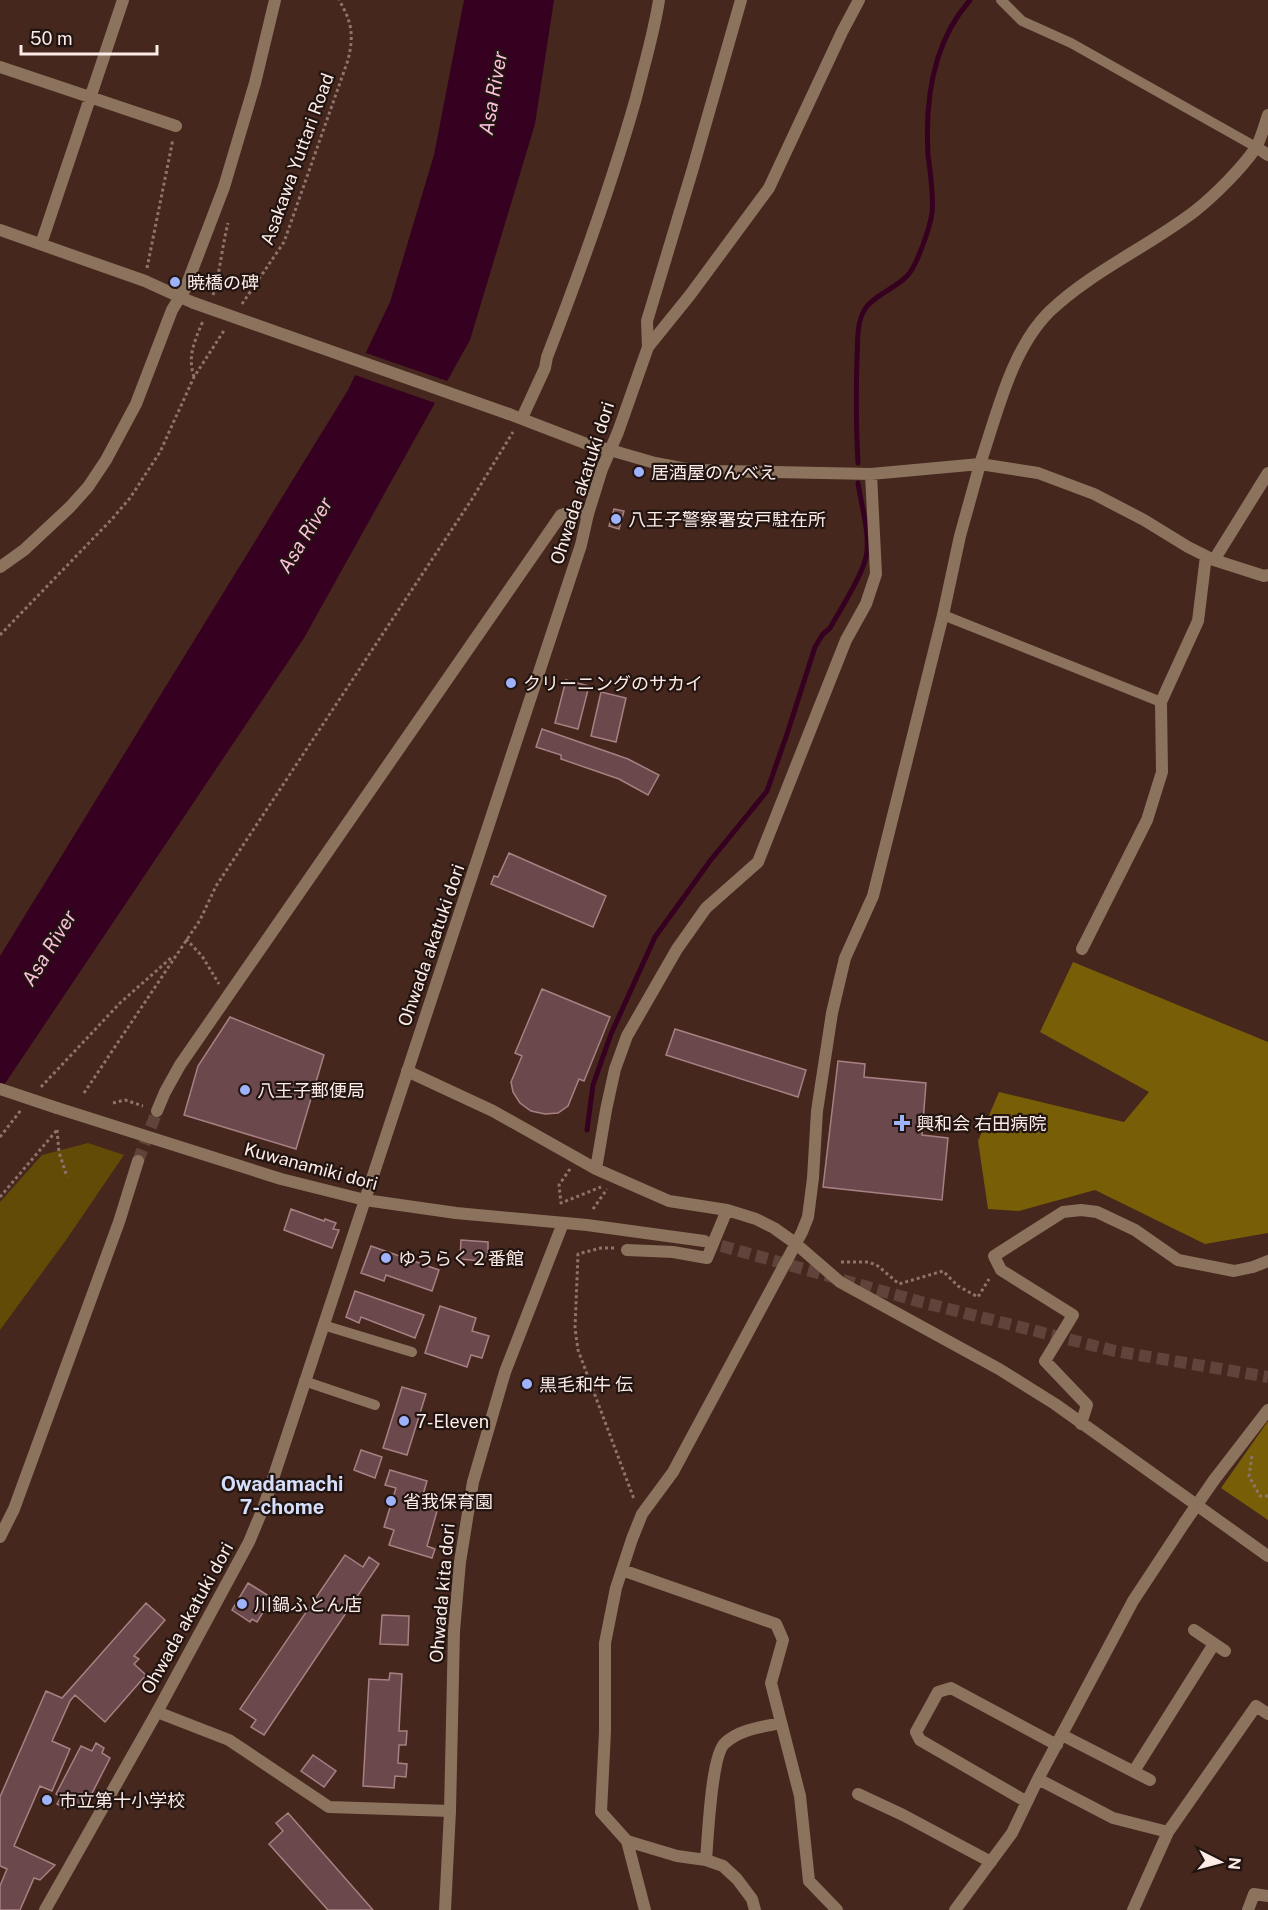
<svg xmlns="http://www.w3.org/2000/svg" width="1268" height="1910" viewBox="0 0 1268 1910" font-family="'Public Sans','Noto Sans JP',sans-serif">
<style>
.green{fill:#614b07}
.forest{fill:#785e06}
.water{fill:#360021}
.pier{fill:#45271d}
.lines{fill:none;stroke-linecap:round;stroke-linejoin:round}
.stream{stroke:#360021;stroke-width:5}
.building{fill:#6b484b;stroke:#a78083;stroke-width:1.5}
.minor-tunnel{stroke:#60443b;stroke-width:12;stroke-dasharray:12 6;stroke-linecap:butt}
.tertiary-tunnel{stroke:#60443b;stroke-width:12;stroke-dasharray:12 6;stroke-linecap:butt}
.path{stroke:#8d746c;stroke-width:3;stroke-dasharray:3 3;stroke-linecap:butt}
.service{stroke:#8b735d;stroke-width:10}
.minor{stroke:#8b735d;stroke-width:12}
.tertiary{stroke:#8b735d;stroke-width:12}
.minor-bridge{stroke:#8b735d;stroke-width:12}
.tertiary-bridge{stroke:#8b735d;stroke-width:12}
.poi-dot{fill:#9fb3fd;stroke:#221410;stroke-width:2}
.labels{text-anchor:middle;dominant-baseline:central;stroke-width:4.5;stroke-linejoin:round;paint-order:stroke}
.street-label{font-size:18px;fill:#fcebe6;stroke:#221410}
.poi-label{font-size:18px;fill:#fcebe6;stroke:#221410;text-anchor:start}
.water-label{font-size:20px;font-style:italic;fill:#fbbfdc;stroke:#221410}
.neighbourhood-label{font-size:20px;font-weight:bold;fill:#d5defa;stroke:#221410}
</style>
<rect width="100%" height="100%" fill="#45271d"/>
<path class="green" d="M88 1143 124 1155 66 1240 0 1330V1202L42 1155Z"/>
<path class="forest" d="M1073 962 1268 1042V1233L1205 1244 1095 1190 1019 1211 988 1209 978 1141 999 1092 1124 1122 1149 1092 1040 1032Z
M1268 1421V1520L1221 1488Z"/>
<path class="water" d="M464 0H554L535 124 470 340 304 638 0 1091V956L348 390 390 302 434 155Z"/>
<path class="pier" d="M363 352 450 382 438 404 352 374Z"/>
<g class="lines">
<path class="stream" d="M858 463C856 427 856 393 857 358 858 343 856 323 865 309 873 296 896 288 907 276 917 266 930 227 932 213 934 197 930 171 928 154 925 101 933 42 970 0
M587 1130 593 1085 611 1034 655 937 710 861 767 791 787 734 815 647 823 634 830 628C841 608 861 578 866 557 871 537 861 504 858 483"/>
</g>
<path class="building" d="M614 509 624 511 619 529 609 526Z
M566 680 589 686 578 729 555 723Z
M601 692 626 698 616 742 591 736Z
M542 729 628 759 659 775 648 795 619 779 561 759V755L536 747Z
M509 853 606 896 593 927 491 884 494 876 498 877Z
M542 989 610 1017 584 1081 579 1079 568 1106 558 1113 545 1114 531 1111 520 1103 513 1092 511 1082 522 1056 515 1053Z
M230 1017 324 1055 296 1149 184 1115 198 1066Z
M675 1029 806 1070 798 1097 666 1055Z
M838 1061 865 1064 864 1077 926 1083 922 1135 948 1138 942 1200 823 1187Z
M291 1209 324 1221 325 1219 336 1223 333 1229 339 1230 332 1248 284 1230Z
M461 1240 488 1242V1254L482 1261 460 1259Z
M371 1246 439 1270 432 1291 386 1275 384 1281 361 1273Z
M355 1291 424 1315 415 1338 361 1317 359 1323 346 1317Z
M440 1306 476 1318 472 1331 489 1336 482 1358 471 1355 467 1367 425 1353Z
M402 1387 426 1394 407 1455 383 1448Z
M361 1450 382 1457 375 1478 354 1470Z
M390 1470 427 1481 420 1505 437 1511 427 1546 435 1549 432 1558 389 1545 394 1530 384 1527 396 1488 385 1485Z
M345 1555 363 1567 369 1557 379 1564 264 1735 251 1727 256 1720 240 1709Z
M248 1583 272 1598 257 1622 252 1619 250 1622 232 1610Z
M146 1603 165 1620 134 1656 139 1659 134 1664 146 1675 105 1722 75 1695 70 1701 52 1741 70 1749 52 1791 40 1786 14 1846 55 1865 40 1880 34 1878 20 1910H0V1886L7 1869 0 1866V1797L46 1691 62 1698Z
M382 1615 409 1616 408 1645 380 1644Z
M390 1673 402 1674 399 1731H407L406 1745H399L398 1763 407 1764 406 1777 395 1776 394 1788 363 1786 369 1679 389 1680Z
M96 1743 104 1748 102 1753 110 1758 84 1809 69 1802 66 1809 57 1804 61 1797 56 1794 81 1746 92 1751Z
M313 1755 336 1771 324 1787 301 1771Z
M288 1813 373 1910H328L269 1844 283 1831 276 1823Z"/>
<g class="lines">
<path class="minor-tunnel" d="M138 1161 157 1111"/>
<path class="tertiary-tunnel" d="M704 1241 921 1302 1115 1351 1268 1377"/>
<path class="path" d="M147 268 173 139
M213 295C220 272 222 247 228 223
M242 304 284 242 348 60C354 35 352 22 339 0
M194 377C187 356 195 340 203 321
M0 635 112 519 130 498 160 452 194 377 225 329
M186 939 202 956 219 984
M41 1087 120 1003 172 957
M84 1093 200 920 216 886 472 499 513 432
M113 1103 125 1100 143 1106
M57 1130 59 1152 67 1177
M0 1137 21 1110
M570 1169 559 1185 561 1203 601 1187
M0 1197 57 1130
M593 1209 607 1189
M614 1248H601L578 1254 575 1328 578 1350 634 1499
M841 1262H869L878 1266 899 1284 943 1271 958 1286 978 1297 989 1279
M1252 1456 1249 1476 1260 1496H1268"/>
<path class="service" d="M1001 0 1022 21 1071 43 1256 147
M943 615 1161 702
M323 1325 412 1352
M304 1381 375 1405"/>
<path class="minor" d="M0 67 176 126
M1256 147 1268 155
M0 230 145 281 180 297
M41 244 123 0
M648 347 647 321 693 168 741 0
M522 418 545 368 547 357C580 272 611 186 636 98 644 65 654 33 659 0
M610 450 655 463 687 469 720 471 871 474 980 464 1038 473 1094 494 1144 520 1188 547 1214 560 1264 576 1268 575
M1214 560 1268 473
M0 567 24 550 70 507 88 487 106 460 136 404 172 310 185 289 224 187 255 83 275 0
M1082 949 1147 820 1162 772 1161 702 1198 621 1206 556
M407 1071 493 1111 596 1169 669 1201 727 1210 756 1219 774 1228 795 1243 840 1282 999 1369 1055 1404 1268 1556
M157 1111 165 1092 180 1065 561 515 574 511 588 514
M596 1169 606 1110 615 1069 627 1036 677 949 706 908 758 862 846 640 866 604 876 574 871 474
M627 1250 673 1252 707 1258 727 1210
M1081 1424 1087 1405 1045 1361 1073 1315 1001 1270 994 1256 1063 1212 1081 1210 1097 1212 1135 1230 1178 1260 1234 1271 1253 1267 1268 1261
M1214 1480 1268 1410
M0 1537 14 1509 119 1222 138 1161
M622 1570 776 1624 783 1640 771 1683 800 1796 809 1881 837 1910
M1194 1630 1225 1651
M157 1712 229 1740 329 1807 450 1811
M1062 1735 1150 1780
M1134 1771 1214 1644
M1038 1779 1113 1818 1168 1832 1256 1706 1268 1714
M858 1794 903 1815 991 1862
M1027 1802 920 1740 916 1732 938 1692 951 1688 1057 1745
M627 1841 645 1910
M706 1860C708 1838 711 1755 725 1743 740 1729 762 1727 781 1723
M755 1910 752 1899 737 1879 723 1866 706 1860 677 1856 627 1841 601 1812 605 1732V1643L616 1588 632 1539 642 1514 673 1472 802 1232 808 1217 813 1178 817 1111 832 1013 845 958 873 896 943 615 960 536 980 464
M955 1910 1012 1833 1038 1779 1133 1601 1185 1522
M1133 1910 1168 1832
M1248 1910 1254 1894 1268 1896"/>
<path class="tertiary" d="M180 297 194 303
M509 414 587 444 610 450
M980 464C997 414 1011 350 1049 312 1092 271 1148 247 1195 211 1214 196 1241 169 1255 149 1261 140 1264 126 1268 115
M57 1108 281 1179 365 1200 456 1213 587 1225 704 1241
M45 1910 157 1712 249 1542 264 1506 581 545 588 514 602 469 618 432 648 347 690 295 769 188 842 32 859 0
M445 1910 450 1811 454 1631 460 1562 473 1482 505 1372 563 1223"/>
<path class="minor-bridge" d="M1185 1522 1214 1480"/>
<path class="tertiary-bridge" d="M194 303 509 414
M0 1089 57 1108"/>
</g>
<g class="poi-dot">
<circle cx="175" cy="282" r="6"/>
<circle cx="639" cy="472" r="6"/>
<circle cx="616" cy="519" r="6"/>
<circle cx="511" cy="683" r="6"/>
<circle cx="245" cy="1090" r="6"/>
<path d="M899 1114h6v6h6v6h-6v6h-6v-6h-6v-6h6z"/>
<circle cx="386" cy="1258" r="6"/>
<circle cx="527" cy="1384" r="6"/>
<circle cx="404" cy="1421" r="6"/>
<circle cx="391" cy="1501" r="6"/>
<circle cx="242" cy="1604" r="6"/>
<circle cx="47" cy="1800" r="6"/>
</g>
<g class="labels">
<g class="street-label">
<text transform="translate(297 159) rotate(-70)">Asakawa Yuttari Road</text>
<text transform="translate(582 483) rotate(-72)">Ohwada akatuki dori</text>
<text transform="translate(431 945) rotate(-71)">Ohwada akatuki dori</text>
<text transform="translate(311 1166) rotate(15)">Kuwanamiki dori</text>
<text transform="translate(442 1593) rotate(-85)">Ohwada kita dori</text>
<text transform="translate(187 1618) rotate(-61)">Ohwada akatuki dori</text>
</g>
<g class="poi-label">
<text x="187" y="282">暁橋の碑</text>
<text x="651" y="472">居酒屋のんべえ</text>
<text x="628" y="519">八王子警察署安戸駐在所</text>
<text x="523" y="683">クリーニングのサカイ</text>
<text x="257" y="1090">八王子郵便局</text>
<text x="916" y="1123">興和会 右田病院</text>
<text x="398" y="1258">ゆうらく２番館</text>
<text x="539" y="1384">黒毛和牛 伝</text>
<text x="416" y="1421">7-Eleven</text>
<text x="403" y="1501">省我保育園</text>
<text x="254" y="1604">川鍋ふとん店</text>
<text x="59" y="1800">市立第十小学校</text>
</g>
<g class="water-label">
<text transform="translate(493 93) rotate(-80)">Asa River</text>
<text transform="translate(305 535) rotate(-58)">Asa River</text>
<text transform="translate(49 948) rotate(-58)">Asa River</text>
</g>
<g class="neighbourhood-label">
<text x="282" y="1484">Owadamachi<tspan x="282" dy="23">7-chome</tspan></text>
</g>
</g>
<g transform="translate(1220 1862) rotate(96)" stroke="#221410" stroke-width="4.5" paint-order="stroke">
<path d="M0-4.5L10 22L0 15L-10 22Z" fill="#fcebe6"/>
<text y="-9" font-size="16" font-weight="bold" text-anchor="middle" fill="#fcebe6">N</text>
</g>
<path d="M21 45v9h136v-9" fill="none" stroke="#fcebe6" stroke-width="3"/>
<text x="30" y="45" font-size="18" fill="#fcebe6" stroke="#221410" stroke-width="4.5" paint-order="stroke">50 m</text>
</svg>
